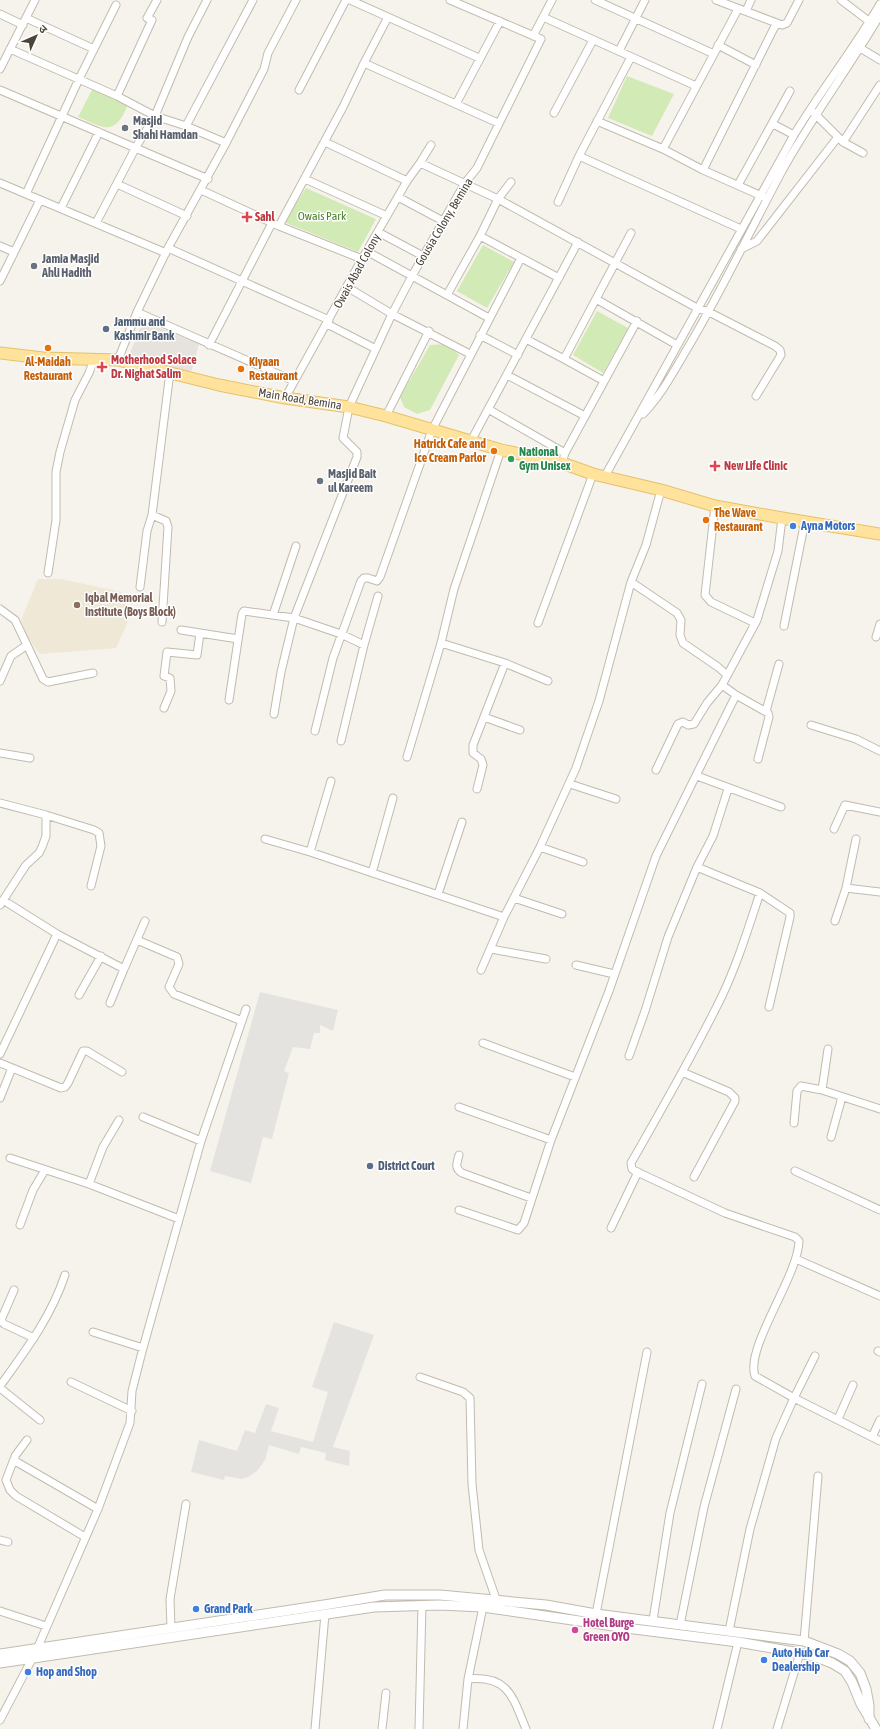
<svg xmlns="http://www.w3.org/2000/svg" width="880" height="1729" viewBox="0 0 880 1729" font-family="'Asap Condensed','Noto Sans Devanagari',sans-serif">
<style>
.industrial{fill:#e6e2dd}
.education{fill:#efe8d6}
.green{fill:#d2eab5}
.parking{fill:#e5e3e0}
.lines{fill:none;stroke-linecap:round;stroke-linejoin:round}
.minor-casing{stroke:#c2bbae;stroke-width:9}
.tertiary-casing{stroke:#c2bbae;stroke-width:11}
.primary-casing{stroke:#e6c16a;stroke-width:13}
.minor{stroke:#fff;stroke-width:7}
.tertiary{stroke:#fff;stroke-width:9}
.primary{stroke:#ffe39c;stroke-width:11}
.worship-dot{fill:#6b7280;stroke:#fff;stroke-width:1.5}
.health-dot{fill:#e0444e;stroke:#fff;stroke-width:1.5}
.service-dot{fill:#5c6f8a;stroke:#fff;stroke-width:1.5}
.food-dot{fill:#e8710a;stroke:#fff;stroke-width:1.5}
.leisure-dot{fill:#2e9e5b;stroke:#fff;stroke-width:1.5}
.shop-dot{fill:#3f7fe0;stroke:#fff;stroke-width:1.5}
.education-dot{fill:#8d6e63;stroke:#fff;stroke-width:1.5}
.hotel-dot{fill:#d1479c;stroke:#fff;stroke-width:1.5}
.labels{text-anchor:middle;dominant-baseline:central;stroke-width:3;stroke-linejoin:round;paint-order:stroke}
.worship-label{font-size:12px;font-weight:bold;fill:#5b616d;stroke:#fff;text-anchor:start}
.park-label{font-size:12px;fill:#4a7f2a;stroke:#fff}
.health-label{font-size:12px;font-weight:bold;fill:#be3a42;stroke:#fff;text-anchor:start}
.street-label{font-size:12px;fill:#4b4439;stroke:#fff}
.service-label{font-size:12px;font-weight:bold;fill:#4e5e75;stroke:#fff;text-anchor:start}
.food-label{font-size:12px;font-weight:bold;fill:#c56008;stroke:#fff;text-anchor:start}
.leisure-label{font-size:12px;font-weight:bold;fill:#27864d;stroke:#fff;text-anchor:start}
.shop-label{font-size:12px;font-weight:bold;fill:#366cbe;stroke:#fff;text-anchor:start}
.education-label{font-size:12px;font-weight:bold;fill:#785e54;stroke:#fff;text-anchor:start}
.hotel-label{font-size:12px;font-weight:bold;fill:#b23c85;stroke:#fff;text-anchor:start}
</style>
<rect width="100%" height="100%" fill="#f6f3ec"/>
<path class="industrial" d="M143 321 199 344 191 372 132 362 130 353Z"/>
<path class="education" d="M38 579H61L122 592 130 617 116 648 40 654 26 635 21 620Z"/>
<path class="green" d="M627 76 674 94 652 136 608 118Z
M93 88 128 103C125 114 117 130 103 127 95 125 86 120 78 117Z
M306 188 376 219 358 252 284 222Z
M483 245 514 262 487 308 457 291Z
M597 311 628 328 603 373 573 355Z
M447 344 459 355 430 410 417 414 404 407 400 397 430 345Z"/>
<path class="parking" d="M260 992 338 1010 333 1031 320 1025V1033H314L310 1049 293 1047 284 1071 289 1073 272 1139 263 1137 251 1183 210 1171Z
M334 1322 374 1335 333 1447 350 1451 349 1466 325 1460 326 1453 301 1447 299 1454 269 1445 265 1460 257 1471 248 1477 241 1479 225 1476 224 1480 191 1472 199 1440 237 1451 245 1430 255 1433 266 1404 279 1408 271 1431 313 1442 328 1392 312 1387Z"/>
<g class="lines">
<g class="minor-casing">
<path id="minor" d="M350 0 479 58
M595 0 714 54
M716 0 782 25 787 23 799 0
M841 0 870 22
M746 11 751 0
M0 14 23 25
M543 17 696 86
M26 18 94 49
M147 18 157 0
M533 36 552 0
M718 45 756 65
M860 48 880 60
M10 49 117 96 155 116 186 126 226 143
M619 51 645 0
M364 63 498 123
M0 69 35 0
M0 90 208 179
M299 90 346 0
M117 96 152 20
M456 104 500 21
M813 112 838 137
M554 113 593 40
M597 121 663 149 703 170 764 197
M773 124 794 135
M186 126 253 0
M325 142 407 181
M843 142 863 153
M663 149 738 9
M579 156 741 229
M420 163 498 199 697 308 709 312 775 346 780 350 781 355 756 396
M703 170 776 24
M305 179 387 216
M0 183 166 253
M117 184 187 216
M738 185 790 91
M201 190 279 226 362 259
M26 194 79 79 116 5
M398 197 443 221
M558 202 579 156 631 57
M61 208 99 132
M96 223 136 147 155 116 188 37 207 0
M279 226 343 107 364 63 388 17
M378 232 423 256
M480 236 559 278
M0 246 14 252
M168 248 329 320
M741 249 757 241 838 137 843 142 880 85
M368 252 489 318
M0 281 40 200
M347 287 392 314 470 354
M447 295 480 236 498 199 511 182
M596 299 677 345
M137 312 294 381
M327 324 376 349
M480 335 518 355
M526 339 564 359 631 233
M209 345 272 223
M564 359 604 381
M118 360 137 312 168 248 226 143 264 69 268 53 296 0
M507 375 585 416
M285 398 362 259 407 181 420 163 431 145
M488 409 565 453
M643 414C663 393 675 369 690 344 723 288 751 229 782 171 812 117 849 68 880 15
M386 416 429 331
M471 441 578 242
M562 463 565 453 637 321
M605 476 794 135C821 90 854 49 880 4
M715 506 705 595 711 602 755 623
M152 515 166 521 168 527 162 622
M48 573 56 520V472L60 452 75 400 89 373 94 359
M631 582 677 613 681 620 680 635 683 643 718 667 727 675
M140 587 147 531 152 515 170 372
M0 609 15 620 27 645 11 656 0 681
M273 615 296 546
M538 623 593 474
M784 626 805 521
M181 630 238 639
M876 637 880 624
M441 643 505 663 548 681
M27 645 43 679 48 682 93 673
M722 685 736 695 768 713 769 717 758 759
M229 700 242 614 244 611 294 618 341 634 364 645
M164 708 171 691 170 678 164 676 167 652 197 655 200 633
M766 711 779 664
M274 714 281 672 294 618 357 457V452L343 438 349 407 392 314 412 276 465 183 477 168 541 39 450 0
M484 717 520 730
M811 725 856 739 880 751
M315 731 333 658 361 581 364 578H368L377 581 380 577 432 430 521 258
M341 741 364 645 378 596
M0 753 30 758
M407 757 441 643 454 589 501 450
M656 770 678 724 683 722 688 725 694 724 707 703 722 685 757 620 778 551 782 518
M697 776 781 807
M570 784 616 799
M477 789 483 765 481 759 473 753V745L505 663
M0 803 46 815 94 830 99 833 101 846 91 886
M834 829 845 805 880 812
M265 839 310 852 331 781
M540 847 583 862
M310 852 504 917
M697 867 760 893 790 913V917L769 1007
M372 873 393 798
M846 888 856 839
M760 893C748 929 737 965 721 998 693 1055 662 1109 631 1163L632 1169 635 1171 725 1213 795 1237 799 1241C798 1277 745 1347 755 1376L794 1398 815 1356
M438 894 462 822
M514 898 562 914
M3 900 57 934 124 969 145 921
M0 905 26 865 39 853 42 847 46 836V815
M835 921 846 888 880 892
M137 940 177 957 179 964 169 987 174 994 242 1021
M491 949 546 959
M576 965 614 974
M481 970 504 917 540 847 576 768 599 701 631 582 646 545 661 490
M79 995 101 956
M110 1003 124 969
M483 1043 575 1077
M0 1054 57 934
M629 1056 645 1011 668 937 697 867 713 836 728 789
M0 1063 61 1088 65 1087 68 1083 83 1051H87L122 1072
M682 1072 729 1092 735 1098V1101L694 1177
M822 1090 828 1049
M0 1098 12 1068
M459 1107 551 1140
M143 1117 201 1141
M794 1123 797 1091 801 1086 822 1090 880 1109
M831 1137 842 1097
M459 1155C457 1163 454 1168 462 1173L531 1198
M10 1158 89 1184 179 1219
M795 1171 880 1210
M89 1184 103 1147 119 1120
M459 1210 518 1230 524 1223 551 1140 609 991 656 856 736 695
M20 1225 33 1190 45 1170
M611 1228 638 1172
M796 1259 880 1296
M14 1290 1 1320 4 1324 34 1338
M93 1332 143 1348
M878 1351 880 1352
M420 1377 463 1392 470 1398 472 1484 479 1550 496 1599
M71 1382 132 1411
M0 1386C26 1350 51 1317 65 1275
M0 1388 40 1420
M838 1419 853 1385
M872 1437 880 1420
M27 1440 15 1456V1461L98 1509
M14 1459 6 1480 10 1490 16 1496 85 1537
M0 1540 8 1542
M0 1611 46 1626
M596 1614 647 1352
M653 1620 670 1513 702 1384
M680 1625 704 1507 736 1389
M171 1628 170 1599 186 1504
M729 1631 750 1529 776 1438 794 1398 880 1441
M804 1641 818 1476
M37 1649 98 1509 130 1423 132 1391 143 1348 201 1141 246 1009
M468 1679C509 1675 513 1698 526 1729
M0 1720 32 1659
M315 1729 325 1614
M382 1729 386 1693
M419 1729 422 1605
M463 1729 468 1679 483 1607
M717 1729 738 1642
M777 1729 800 1653"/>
</g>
<g class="tertiary-casing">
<path id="tertiary" d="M0 1654 324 1605 385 1595H440L546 1605 596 1614 804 1641 838 1654 850 1661 860 1673 866 1689 869 1705V1719
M0 1663 374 1607 439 1605 483 1607 634 1629 738 1642 800 1653 819 1658 832 1663 845 1671 852 1682 861 1704 876 1729"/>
</g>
<g class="primary-casing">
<path id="primary" d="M0 353 43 358 118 360 219 385 285 398 349 407 386 416 501 450 562 463 593 474 661 490 715 506 782 518 880 534"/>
</g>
<use href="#minor" class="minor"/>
<use href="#tertiary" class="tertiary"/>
<use href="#primary" class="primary"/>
</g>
<g class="worship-dot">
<circle cx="125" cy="128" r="4"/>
<circle cx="34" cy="266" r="4"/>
<circle cx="320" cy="481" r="4"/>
</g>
<g class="health-dot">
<path d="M245 211h4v4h4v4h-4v4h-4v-4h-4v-4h4z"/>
<path d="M100 361h4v4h4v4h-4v4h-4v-4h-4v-4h4z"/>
<path d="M713 460h4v4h4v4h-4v4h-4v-4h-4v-4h4z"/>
</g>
<g class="service-dot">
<circle cx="106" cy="329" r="4"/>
<circle cx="370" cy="1166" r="4"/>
</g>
<g class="food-dot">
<circle cx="48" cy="348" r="4"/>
<circle cx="241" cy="369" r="4"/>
<circle cx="494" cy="451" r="4"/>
<circle cx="706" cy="520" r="4"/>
</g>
<circle class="leisure-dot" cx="511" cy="459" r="4"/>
<g class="shop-dot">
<circle cx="793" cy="526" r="4"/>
<circle cx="196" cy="1609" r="4"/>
<circle cx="764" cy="1660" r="4"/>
<circle cx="28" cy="1672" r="4"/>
</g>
<circle class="education-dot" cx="77" cy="605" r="4"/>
<circle class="hotel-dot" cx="575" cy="1630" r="4"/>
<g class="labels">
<g class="worship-label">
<text x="133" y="121">Masjid<tspan x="133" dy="14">Shahi Hamdan</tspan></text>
<text x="42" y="259">Jamia Masjid<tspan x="42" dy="14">Ahli Hadith</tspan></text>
<text x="328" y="474">Masjid Bait<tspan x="328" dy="14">ul Kareem</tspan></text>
</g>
<g class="park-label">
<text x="322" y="216">Owais Park</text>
</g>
<g class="health-label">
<text x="255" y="217">Sahl</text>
<text x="111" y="360">Motherhood Solace<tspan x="111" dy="14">Dr. Nighat Salim</tspan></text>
<text x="724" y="466">New Life Clinic</text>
</g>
<g class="street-label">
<text transform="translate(444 222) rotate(-59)">Gousia Colony, Bemina</text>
<text transform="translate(357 271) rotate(-61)">Owais Abad Colony</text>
<text transform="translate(300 399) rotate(9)">Main Road, Bemina</text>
</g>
<g class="service-label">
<text x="114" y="322">Jammu and<tspan x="114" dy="14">Kashmir Bank</tspan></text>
<text x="378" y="1166">District Court</text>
</g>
<g class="food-label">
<text x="48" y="362" text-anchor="middle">Al-Maidah<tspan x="48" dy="14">Restaurant</tspan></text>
<text x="249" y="362">Kiyaan<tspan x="249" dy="14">Restaurant</tspan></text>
<text x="486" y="444" text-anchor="end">Hatrick Cafe and<tspan x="486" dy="14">Ice Cream Parlor</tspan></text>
<text x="714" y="513">The Wave<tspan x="714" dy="14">Restaurant</tspan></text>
</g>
<g class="leisure-label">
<text x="519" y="452">National<tspan x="519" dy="14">Gym Unisex</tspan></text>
</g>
<g class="shop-label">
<text x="801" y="526">Ayna Motors</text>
<text x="204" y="1609">Grand Park</text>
<text x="772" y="1653">Auto Hub Car<tspan x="772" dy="14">Dealership</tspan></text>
<text x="36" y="1672">Hop and Shop</text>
</g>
<g class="education-label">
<text x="85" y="598">Iqbal Memorial<tspan x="85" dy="14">Institute (Boys Block)</tspan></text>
</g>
<g class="hotel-label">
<text x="583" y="1623">Hotel Burge<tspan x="583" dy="14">Green OYO</tspan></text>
</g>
</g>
<g transform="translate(36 36) rotate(45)" stroke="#ffffff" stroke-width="3" paint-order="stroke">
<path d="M0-3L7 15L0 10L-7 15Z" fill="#4b4439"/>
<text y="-6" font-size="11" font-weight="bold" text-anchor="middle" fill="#4b4439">उ</text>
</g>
</svg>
